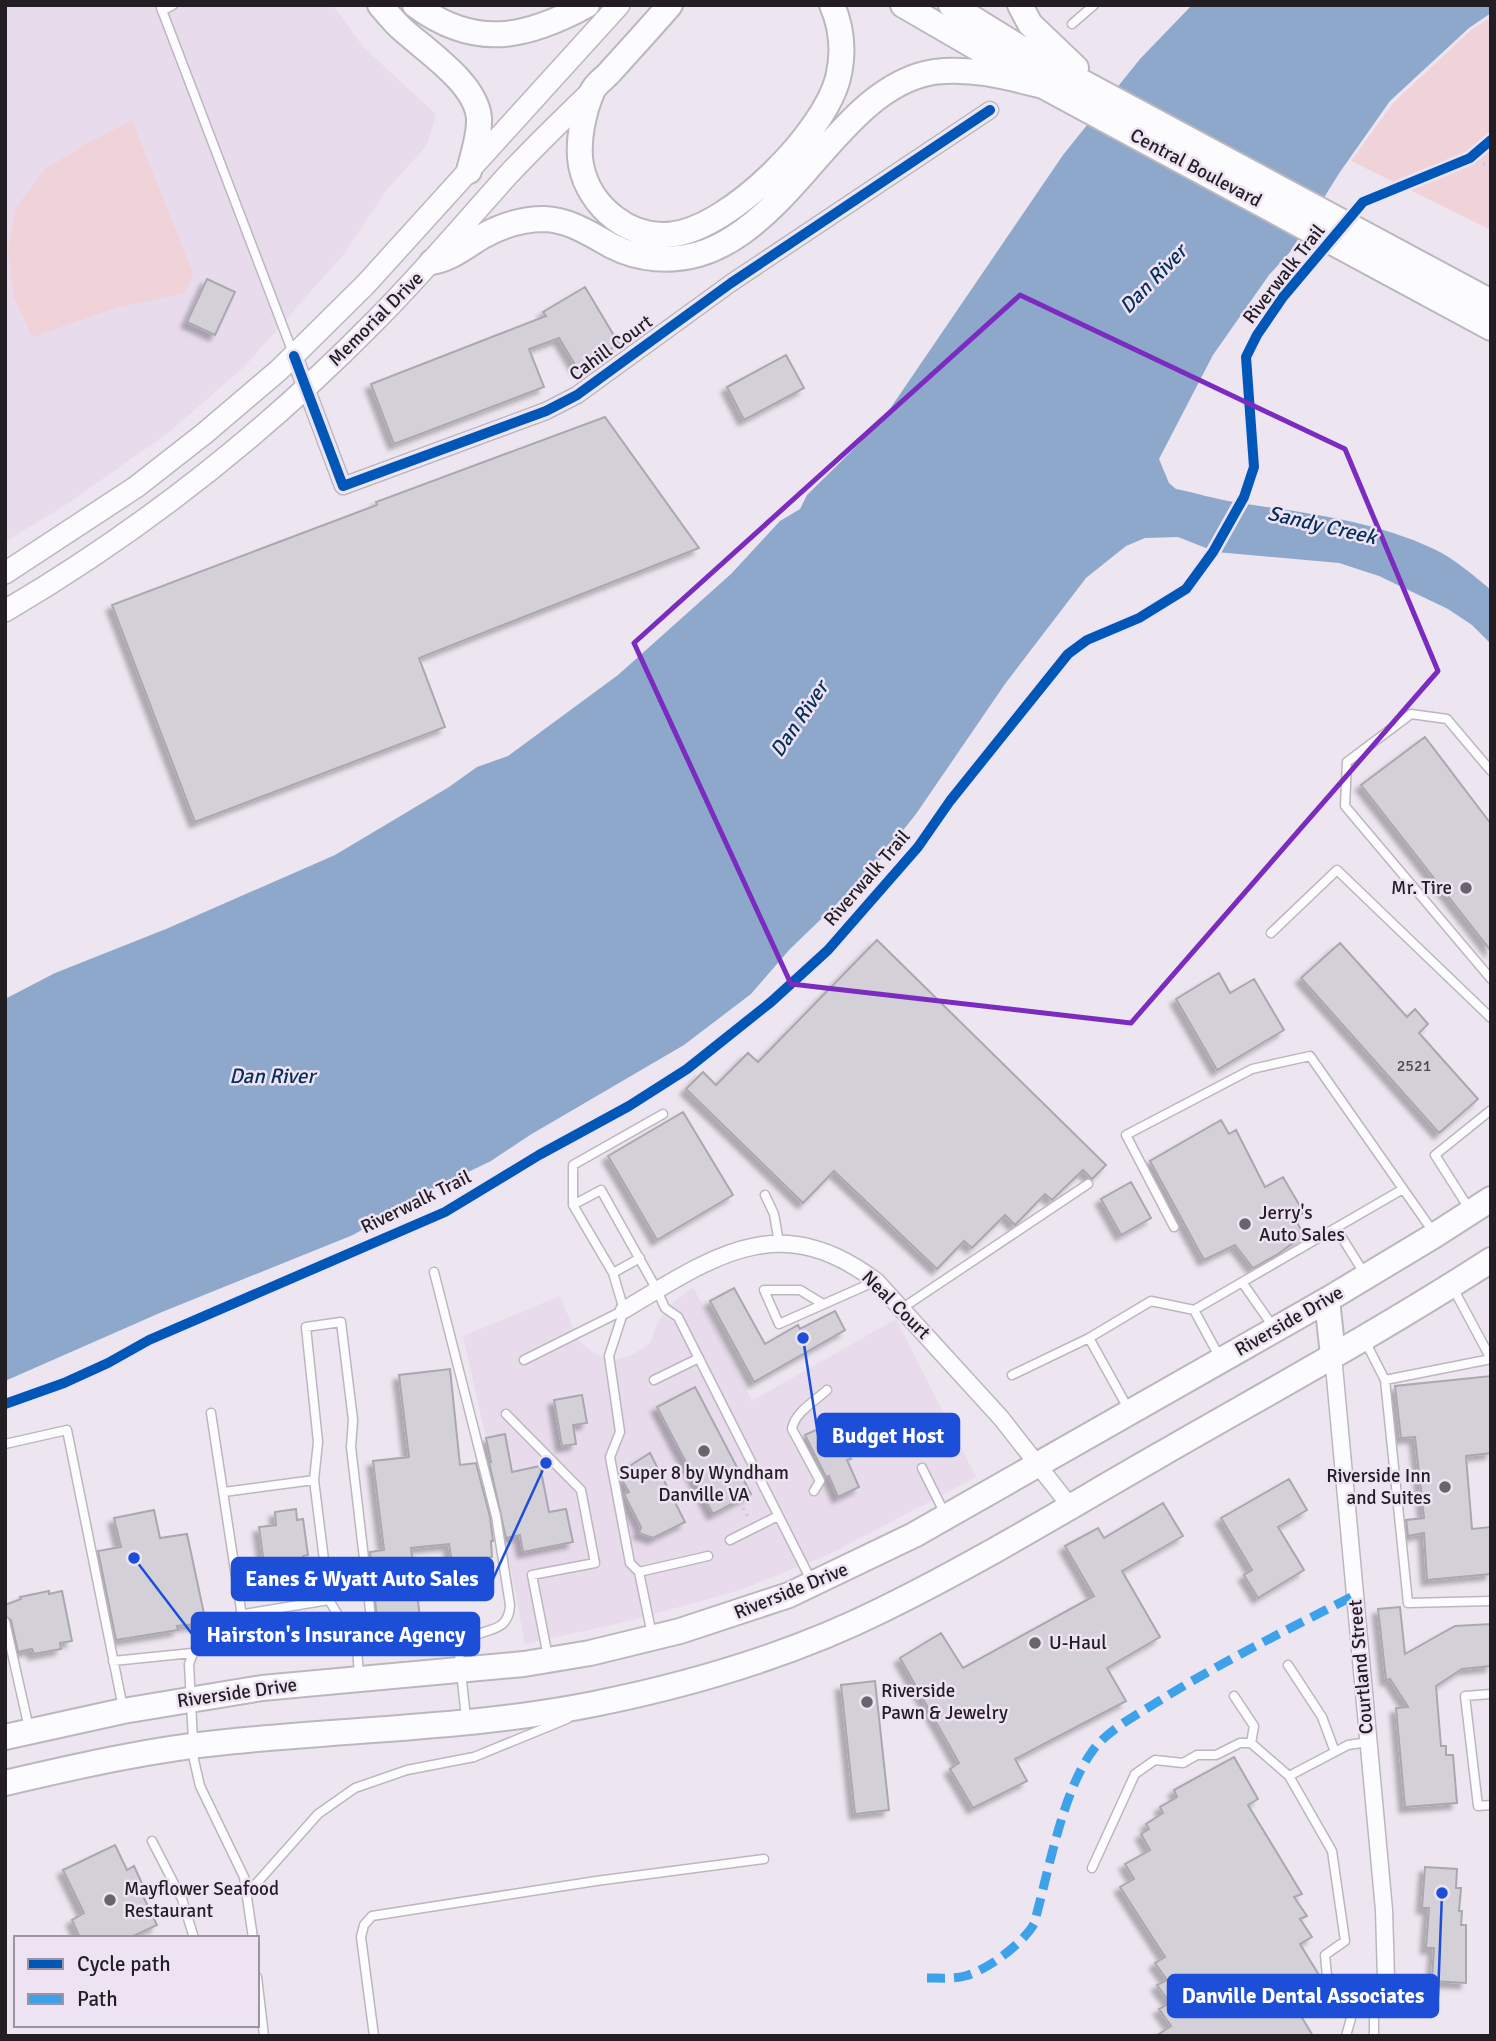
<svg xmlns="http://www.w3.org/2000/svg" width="1496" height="2041" viewBox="0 0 1496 2041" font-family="Signika,sans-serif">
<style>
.built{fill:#e7dbec}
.green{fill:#efd3d8}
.water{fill:#8ea8cc}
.building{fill:#d3d0d8;stroke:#aaa7af;stroke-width:2;filter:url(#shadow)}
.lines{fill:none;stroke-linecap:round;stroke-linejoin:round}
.service-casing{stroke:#bcb7be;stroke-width:11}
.minor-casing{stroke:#bcb7be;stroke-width:19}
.secondary-casing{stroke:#bcb7be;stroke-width:24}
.primary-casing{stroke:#bcb7be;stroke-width:28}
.path{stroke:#cccbcd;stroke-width:3.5;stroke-dasharray:2 5;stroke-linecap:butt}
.service{stroke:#fcfbfd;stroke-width:8}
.minor{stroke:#fcfbfd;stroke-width:16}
.secondary{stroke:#fcfbfd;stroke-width:21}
.primary{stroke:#fcfbfd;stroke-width:24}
.quiet{stroke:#3ea2ea;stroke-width:9;stroke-dasharray:18 9;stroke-linecap:butt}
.cycleway-casing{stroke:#eee3f3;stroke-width:15}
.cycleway{stroke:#0057b8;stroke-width:10}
.marked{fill:none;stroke:#7b2cbf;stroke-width:5;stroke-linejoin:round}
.poi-dot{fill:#69646b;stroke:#eee3f3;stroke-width:2.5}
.labels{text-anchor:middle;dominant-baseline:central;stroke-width:5;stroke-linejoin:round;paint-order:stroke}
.number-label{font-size:16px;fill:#4e4a50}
.street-label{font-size:19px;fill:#221e23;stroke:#eee3f3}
.poi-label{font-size:19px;fill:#221e23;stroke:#eee3f3;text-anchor:start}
.water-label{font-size:21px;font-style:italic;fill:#052f5d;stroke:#eee3f3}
.leader{fill:none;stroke:#1d4ed8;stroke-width:2.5}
.callout-dot{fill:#1d4ed8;stroke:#eee3f3;stroke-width:2.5}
.callout{fill:#1d4ed8;stroke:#1d4ed8;stroke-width:2.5}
.callout-label{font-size:21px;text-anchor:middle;font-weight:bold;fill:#fff}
</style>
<defs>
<filter id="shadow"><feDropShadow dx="-5.5" dy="5.5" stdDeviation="2" flood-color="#0004"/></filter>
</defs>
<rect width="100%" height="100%" fill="#ede6f0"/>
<path class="built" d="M5 5H333L363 47 436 114 427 145 386 191 344 254 245 366 168 433 67 504 5 542Z
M693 1287 752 1401 896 1319 976 1477 830 1554 740 1590 629 1621 525 1644 486 1438 463 1336 560 1296 578 1340 595 1354 612 1361 632 1355 650 1343 658 1322 671 1304Z"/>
<path class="green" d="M1491 17V230L1351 161 1393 103 1471 30Z
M132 121 193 273 185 293 119 307 32 337 14 298 8 252 15 209 44 170 84 145Z"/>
<path class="water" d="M1192 5H1491V13L1469 28 1390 101 1340 172 1290 252 1269 275 1213 355 1159 459 1169 483 1176 489C1196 493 1215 499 1234 502 1303 513 1370 519 1434 549 1455 559 1473 575 1491 590V644L1472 625 1448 609 1379 576 1339 563 1216 552 1178 537 1145 538 1126 546 1086 578 1005 684 916 814 869 873 790 949 751 994 684 1045 530 1135 491 1161 435 1188 353 1235 162 1312 5 1381V999L55 973 166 929 335 855 449 787 477 767 508 756 618 675 731 574 780 521 800 509 807 495 881 422 1063 155 1140 59Z"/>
<path class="building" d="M207 279 235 292 215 335 187 322Z
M585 287 619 344 577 368 559 338 529 349 544 387 394 444 371 384 546 316 543 312Z
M786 355 804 388 744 420 727 387Z
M605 417 699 548 419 658 445 727 195 822 112 605 377 505 376 502Z
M1425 737 1491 824V951L1361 785Z
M877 940 1106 1165 1092 1179 1083 1170 1052 1200 1045 1194 1015 1225 1005 1215 972 1248 964 1241 937 1269 834 1171 803 1203 686 1089 703 1072 716 1085 748 1053 758 1062Z
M1340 943 1407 1017 1415 1009 1428 1024 1419 1033 1478 1099 1439 1133 1301 978Z
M1219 973 1230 993 1254 979 1284 1030 1217 1070 1176 999Z
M683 1112 733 1195 657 1240 608 1156Z
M1221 1120 1229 1134 1236 1130 1265 1187 1283 1177 1304 1213 1294 1217 1304 1235 1278 1254 1253 1268 1235 1245 1204 1260 1150 1161Z
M1131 1182 1151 1218 1121 1235 1101 1199Z
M734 1288 765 1344 798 1325 800 1329 835 1311 845 1330 754 1382 710 1301Z
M450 1369 460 1465 476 1463 490 1517 493 1541H491L492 1557 452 1563 449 1544 411 1548 422 1632 379 1637 370 1552 384 1550 373 1461 409 1457 399 1375Z
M1491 1376V1453L1466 1456 1472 1529 1491 1527V1574L1427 1580 1424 1533 1408 1536 1406 1520 1424 1518 1415 1437 1401 1438 1395 1386Z
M695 1387 751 1494 713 1514 657 1407Z
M582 1395 587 1423 573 1425 576 1444 562 1446 554 1400Z
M818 1429 823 1439 838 1432 851 1459 847 1460 859 1487 838 1497 829 1476 826 1477 805 1435Z
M505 1434 512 1472 540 1466 549 1512 566 1509 573 1542 523 1552 520 1535 506 1538 489 1462H491L486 1438Z
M650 1453 685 1522 653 1538 639 1533 641 1527 624 1494 629 1492 622 1480 629 1476 625 1469Z
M1289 1479 1307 1510 1278 1527 1304 1570 1258 1598 1244 1575 1252 1570 1221 1518Z
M1163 1503 1183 1536 1122 1571 1160 1637 1107 1668 1126 1701 1015 1759 1027 1781 973 1808 950 1769 959 1763 900 1658 941 1633 963 1668 1094 1596 1065 1546 1098 1528 1104 1538Z
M296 1509 297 1520 303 1519 308 1555 303 1556 308 1588 285 1591 281 1562 264 1565 259 1527 276 1525 275 1512Z
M154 1510 160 1538 187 1534 206 1623 177 1626 178 1630 116 1640 98 1551 121 1547 114 1518Z
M49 1591V1594L62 1591 72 1641 60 1643 61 1649 34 1654 32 1649 18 1652 11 1620 5 1616V1605L21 1599 20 1597Z
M1400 1607 1405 1654 1455 1626 1491 1624V1666L1462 1669 1436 1686 1441 1746H1446V1755H1453L1457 1803 1405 1807 1396 1708 1408 1707 1390 1679 1386 1680 1378 1609Z
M875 1681 889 1810 855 1814 841 1685Z
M1234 1757 1258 1799 1248 1805 1302 1894 1294 1897 1307 1916 1300 1919 1312 1937 1300 1944 1322 1980 1301 1992 1309 2005 1298 2011 1313 2036H1156L1171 2026 1159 2009 1170 2003 1157 1985 1167 1980 1155 1963 1165 1957 1120 1887 1134 1879 1125 1864 1150 1850 1141 1834 1149 1829 1146 1824 1163 1813 1160 1807 1177 1797 1174 1790Z
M115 1845 127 1870 134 1866 145 1890 141 1892 157 1925 129 1938H80L72 1920 84 1913 63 1870Z
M1425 1867 1457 1869 1456 1888H1461L1459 1911H1462L1461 1925H1466V1983L1432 1981 1434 1948H1426L1429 1908H1422Z"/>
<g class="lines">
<g class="service-casing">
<path id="service" d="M160 5 293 353
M162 11 173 5
M1072 24 1094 5
M1491 771 1447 719 1411 714 1347 762 1345 806 1491 979
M1271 933 1337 870 1491 1018
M765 1195 774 1214 779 1243
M573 1205 601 1190 657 1290 665 1308 678 1317 812 1582
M1470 1210 1435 1155 1491 1110
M1174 1227 1126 1135 1252 1069 1310 1056 1434 1233
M1336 1228 1364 1273
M434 1272 496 1516 510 1605C508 1642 473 1620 459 1653L466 1718
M613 1273 640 1258
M1242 1282 1274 1328
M1453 1288 1491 1359
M823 1304 800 1290H764L779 1324 876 1281
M901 1309 1088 1184
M1194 1310 1219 1356
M1089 1338 1129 1410
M1365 1341 1385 1380 1408 1603 1491 1601
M524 1360 624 1310
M1012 1375 1089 1338 1151 1301 1194 1310 1403 1189
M654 1380 699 1358
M1385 1380 1491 1359
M211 1413 243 1623C229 1648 201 1625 189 1664L194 1760 200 1786 244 1877 253 1938
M506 1414 581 1490 595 1563 532 1575 548 1657
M5 1444 67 1430 123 1708
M922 1468 945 1514
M814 1491 820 1481 792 1429C794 1413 815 1401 827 1390
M224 1492 314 1480
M730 1540 778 1516
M639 1572 708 1556
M244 1614 329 1600
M5 1622 29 1728
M652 1635 639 1572 630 1563 610 1457 620 1432 609 1356 624 1310 613 1273 573 1205V1165L663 1114
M357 1647 329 1600 314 1480 318 1442 306 1327 341 1322 353 1420 351 1447 372 1627 357 1647 359 1676
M113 1661 192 1653
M1288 1665 1322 1717 1335 1752
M1491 1694 1465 1696 1478 1806 1491 1805
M1234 1696 1254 1726 1251 1743 1289 1776 1332 1851 1345 1941 1325 1955 1327 1976 1357 1997 1374 2014V2036
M1289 1776 1348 1745 1368 1742
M152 1841 182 1899 194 1938
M1092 1868 1135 1774 1155 1760 1183 1763 1197 1755H1216L1240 1743H1251
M247 1894 318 1814 355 1788 407 1770 474 1757 567 1719
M257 1977 264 2036
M374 2036 361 1937 364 1925 372 1916 596 1881 764 1859
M1346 2036 1357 1997 1386 1979"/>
</g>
<g class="minor-casing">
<path id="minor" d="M294 356 343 486 546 411 577 395 731 283 990 110
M624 1310C714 1256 779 1208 876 1281L1001 1418 1070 1506
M1333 1355 1384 1910 1386 1979"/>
</g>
<g class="secondary-casing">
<path id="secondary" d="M5 573 136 487 205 433 279 370 366 284 619 5
M5 611C141 531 265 433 375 321 421 275 463 225 507 176 535 146 564 118 593 90"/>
</g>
<g class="primary-casing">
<path id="primary" d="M380 5C387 13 394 22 402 29 426 51 476 83 479 118 480 135 473 154 469 171
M415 5C474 49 525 39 587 5
M670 5C650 28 630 50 610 72 604 79 595 84 592 92 583 113 577 143 581 165 589 207 631 241 674 234 732 226 824 133 838 78 844 53 842 28 832 5
M903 5 1043 86 1491 328
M951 5 1032 55 1491 302
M1020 5 1030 24 1076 68
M432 262C451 259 466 246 483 236 501 226 523 219 544 219 570 220 590 234 612 246 639 260 671 262 699 254 730 245 756 223 778 201 823 157 868 82 934 72 971 67 1008 77 1043 86
M1327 1300 1333 1355
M5 1737 123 1711 262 1688 524 1664 590 1653 680 1631 789 1595 914 1535 1327 1300 1435 1235 1491 1199
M5 1783C78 1766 152 1749 226 1742 349 1729 474 1728 594 1704 693 1684 794 1654 884 1609 978 1563 1067 1508 1158 1456 1269 1392 1383 1330 1491 1260"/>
</g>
<path class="path" d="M1470 158 1491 167
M743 1508 748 1517"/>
<use href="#service" class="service"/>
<use href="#minor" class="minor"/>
<use href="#secondary" class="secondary"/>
<use href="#primary" class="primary"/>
<path class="quiet" d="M927 1978C940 1978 953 1979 965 1976 988 1970 1023 1943 1034 1924 1048 1874 1062 1794 1091 1753 1105 1732 1133 1717 1154 1704 1219 1663 1287 1630 1355 1595"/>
<g class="cycleway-casing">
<path id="cycleway" d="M294 356 343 486 546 411 577 395 731 283 990 110
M5 1404 64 1383 108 1363 149 1340 445 1212 539 1155 629 1106 687 1069 771 1002 828 950 918 847 950 801 1068 654 1087 640 1139 618 1186 589 1213 552 1244 497 1254 467 1246 357 1257 335 1283 297 1363 202 1470 158 1491 140"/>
</g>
<use href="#cycleway" class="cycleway"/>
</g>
<path class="marked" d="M1020 295 1345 449 1438 671 1131 1023 791 984 634 643Z"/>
<g class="poi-dot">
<circle cx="1466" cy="888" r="7"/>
<circle cx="1245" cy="1224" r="7"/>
<circle cx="704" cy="1451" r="7"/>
<circle cx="1445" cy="1487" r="7"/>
<circle cx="1035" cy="1643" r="7"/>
<circle cx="867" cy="1702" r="7"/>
<circle cx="110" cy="1900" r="7"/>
</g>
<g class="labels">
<g class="number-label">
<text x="1414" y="1066">2521</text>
</g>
<g class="street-label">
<text transform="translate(1196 168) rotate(28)">Central Boulevard</text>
<text transform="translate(1284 274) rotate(-52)">Riverwalk Trail</text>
<text transform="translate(376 319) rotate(-45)">Memorial Drive</text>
<text transform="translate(611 348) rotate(-36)">Cahill Court</text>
<text transform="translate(867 878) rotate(-49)">Riverwalk Trail</text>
<text transform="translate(416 1202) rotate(-26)">Riverwalk Trail</text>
<text transform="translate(896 1305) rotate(45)">Neal Court</text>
<text transform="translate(1289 1321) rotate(-30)">Riverside Drive</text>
<text transform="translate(791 1591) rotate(-22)">Riverside Drive</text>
<text transform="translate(1361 1667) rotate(-95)">Courtland Street</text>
<text transform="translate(237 1693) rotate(-8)">Riverside Drive</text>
</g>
<g class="poi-label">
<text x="1452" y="888" text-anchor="end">Mr. Tire</text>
<text x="1259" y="1213">Jerry's<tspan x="1259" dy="22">Auto Sales</tspan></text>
<text x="704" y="1473" text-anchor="middle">Super 8 by Wyndham<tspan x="704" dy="22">Danville VA</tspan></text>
<text x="1431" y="1476" text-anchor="end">Riverside Inn<tspan x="1431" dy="22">and Suites</tspan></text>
<text x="1049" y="1643">U-Haul</text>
<text x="881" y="1691">Riverside<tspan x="881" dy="22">Pawn &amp; Jewelry</tspan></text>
<text x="124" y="1889">Mayflower Seafood<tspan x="124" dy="22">Restaurant</tspan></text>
</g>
<g class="water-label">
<text transform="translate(1153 279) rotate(-46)">Dan River</text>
<text transform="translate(1322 525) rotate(13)">Sandy Creek</text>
<text transform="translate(799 719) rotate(-56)">Dan River</text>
<text x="272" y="1076">Dan River</text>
</g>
</g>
<path class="leader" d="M803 1338L818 1435M546 1463L493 1579M134 1558L192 1634M1442 1893L1438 1996"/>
<g class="callout-dot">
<circle cx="803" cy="1338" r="7"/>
<circle cx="546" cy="1463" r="7"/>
<circle cx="134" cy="1558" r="7"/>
<circle cx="1442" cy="1893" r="7"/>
</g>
<g class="callout">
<rect x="818" y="1414" width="141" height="42" rx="7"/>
<rect x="232" y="1558" width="261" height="42" rx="7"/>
<rect x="192" y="1613" width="287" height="42" rx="7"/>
<rect x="1168" y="1975" width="270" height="42" rx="7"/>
</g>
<g class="callout-label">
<text x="888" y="1443">Budget Host</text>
<text x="362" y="1586">Eanes &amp; Wyatt Auto Sales</text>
<text x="336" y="1642">Hairston's Insurance Agency</text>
<text x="1303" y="2003">Danville Dental Associates</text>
</g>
<rect width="1496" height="2041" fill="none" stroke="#221e23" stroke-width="14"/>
<rect x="14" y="1936" width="245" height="91" fill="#eee3f3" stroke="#9c94a0" stroke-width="2"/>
<rect x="28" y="1959" width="35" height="10" fill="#0057b8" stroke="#9c94a0" stroke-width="2"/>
<text x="77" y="1971" font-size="21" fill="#221e23">Cycle path</text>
<rect x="28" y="1994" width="35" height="10" fill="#3ea2ea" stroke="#9c94a0" stroke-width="2"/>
<text x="77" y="2006" font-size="21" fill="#221e23">Path</text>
</svg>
